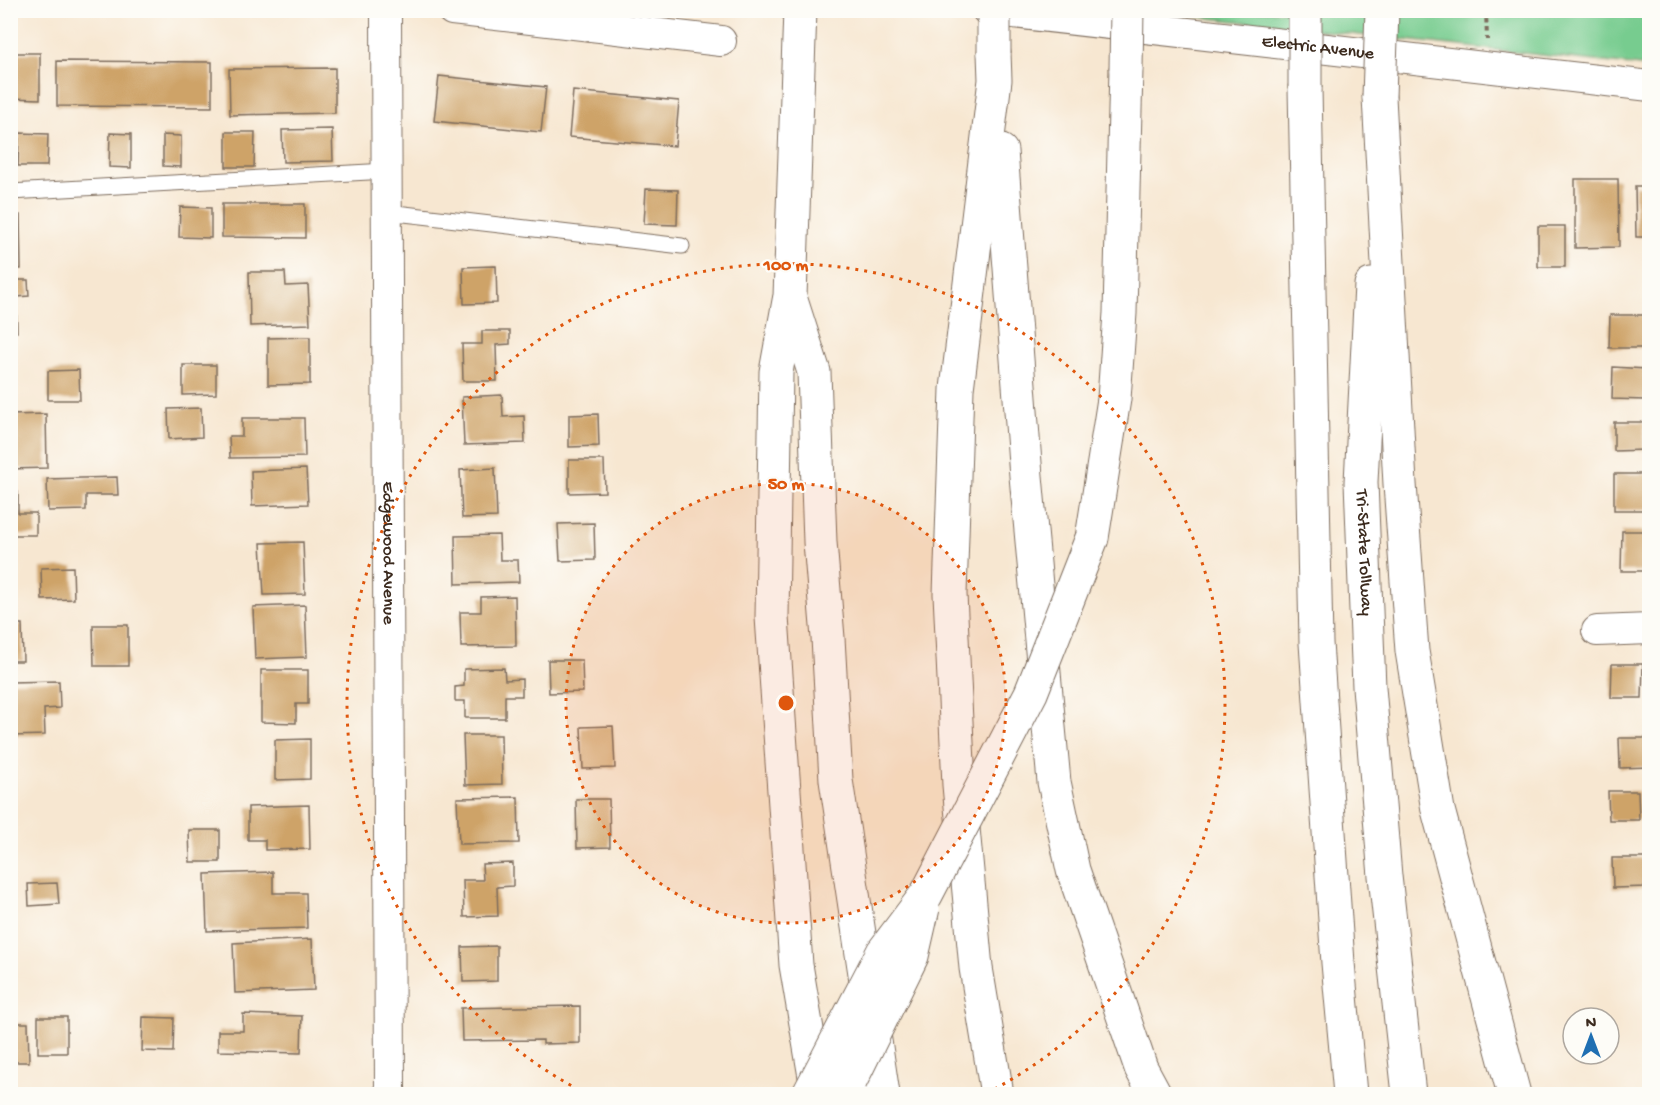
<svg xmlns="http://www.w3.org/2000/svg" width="1660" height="1105" viewBox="0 0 1660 1105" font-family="'Gochi Hand',sans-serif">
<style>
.green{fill:#77cc8f;stroke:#597b56;stroke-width:1.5}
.building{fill:#cea368}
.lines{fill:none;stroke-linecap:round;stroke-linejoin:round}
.lane-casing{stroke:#7d6c5d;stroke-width:17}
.street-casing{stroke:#7d6c5d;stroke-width:32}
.highway-casing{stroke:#7d6c5d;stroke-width:35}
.path{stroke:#7d6c5d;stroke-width:4;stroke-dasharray:4.5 4.5;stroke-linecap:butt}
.lane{stroke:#fff;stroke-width:15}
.street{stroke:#fff;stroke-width:30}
.highway{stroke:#fff;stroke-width:33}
.highway-bridge-casing{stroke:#7d6c5d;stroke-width:35;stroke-linecap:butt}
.highway-bridge{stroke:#fff;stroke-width:33}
.ring{fill:none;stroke:#df570d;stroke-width:3;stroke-dasharray:3 6}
.labels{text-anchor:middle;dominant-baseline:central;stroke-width:4.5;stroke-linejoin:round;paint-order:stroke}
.street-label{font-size:18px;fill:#3b2a1e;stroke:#fdfcf7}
.centre{fill:#df570d;stroke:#fdfcf7;stroke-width:3}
.ring-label{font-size:18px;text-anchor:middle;font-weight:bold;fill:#df570d;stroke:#fdfcf7;stroke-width:4.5;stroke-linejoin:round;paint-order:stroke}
</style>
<rect width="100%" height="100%" fill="#fdfcf7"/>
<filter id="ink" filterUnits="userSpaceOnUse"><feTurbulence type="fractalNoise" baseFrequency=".0167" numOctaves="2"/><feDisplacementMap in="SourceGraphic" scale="12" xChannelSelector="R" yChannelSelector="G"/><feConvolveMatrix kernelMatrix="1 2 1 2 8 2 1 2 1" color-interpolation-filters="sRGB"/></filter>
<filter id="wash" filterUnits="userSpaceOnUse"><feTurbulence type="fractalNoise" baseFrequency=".008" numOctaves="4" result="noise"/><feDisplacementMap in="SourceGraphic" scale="24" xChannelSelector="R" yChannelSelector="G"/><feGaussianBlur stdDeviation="1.35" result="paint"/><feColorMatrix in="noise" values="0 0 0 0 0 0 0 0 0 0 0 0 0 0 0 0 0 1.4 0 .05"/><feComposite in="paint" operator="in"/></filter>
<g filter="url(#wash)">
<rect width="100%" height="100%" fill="#f7e7d1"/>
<path class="green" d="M1145 11H1649V67Z"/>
<g id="blocks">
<path class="building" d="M10 53H40V99L10 98Z
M57 61 212 62V107L57 106Z
M335 68V113L230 115 229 69Z
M439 76 546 87 541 132 434 121Z
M573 91 679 101 675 146 569 137Z
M332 129 333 161 283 162 282 130Z
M226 132H255L254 167H226Z
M19 133 48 134 47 166H18Z
M110 133 131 134V168L109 167Z
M163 135 181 136V167L163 166Z
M1575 179H1618L1619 247 1575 248Z
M1635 186H1650V237H1636Z
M646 189 678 190 677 225 644 224Z
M222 204H305V238L222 237Z
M180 207 211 208V238L179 237Z
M10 215H20L21 269H10Z
M1538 226H1565V267H1538Z
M496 266 497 303 464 304 463 267Z
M249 272H285L286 286 308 285 310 324 250 326Z
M10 280H28L29 296 16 297 17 332H10Z
M1610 315H1645V348H1609Z
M482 331H510V344L496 345 497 381H463L462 344H482Z
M310 337V384L268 385V338Z
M183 365H216V394L183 395Z
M1613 367 1646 369 1645 400 1612 399Z
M79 370 80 400H48V371Z
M502 395 503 417 524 416 525 443 464 445 462 397Z
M201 408 202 437 169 439 168 409Z
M46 414 47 468 10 469V415Z
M598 414 599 446 569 447V415Z
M242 418H304L305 457 230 458 229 436H242Z
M1614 422H1644V450L1614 451Z
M569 460H604L605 492 569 493Z
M495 468 497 517 462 518 460 470Z
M306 469 308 504 252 506 251 471Z
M1614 474H1650V510H1614Z
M117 477 118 495H86V510L48 511 47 479Z
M10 492H18V513H36V535H10Z
M594 523 595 560 560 561 558 524Z
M1622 531H1650V571H1621Z
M499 535 500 560H518L519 582 456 584 455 536Z
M303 542 305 594 264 595 261 543Z
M73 567 74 599 42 600 41 568Z
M515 596 516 646 461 647 460 612H481V597Z
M305 605 307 657 255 659 253 607Z
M10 624H22L23 661H10Z
M93 625H128V666H94Z
M548 660H582L583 692 549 693Z
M1612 664H1643L1642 698H1611Z
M504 668 505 680 522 679V696H505V718H465V701H455V687L464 686V669Z
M261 670H308V704H296V723L261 722Z
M59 681 60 708 44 709 45 735 10 736V682Z
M613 726 615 768 583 769 581 727Z
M463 735H501L502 784 465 785Z
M1619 738H1650V767L1620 768Z
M310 739V779L275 780V740Z
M10 750H14L15 790H10Z
M1608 791H1638L1639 820H1609Z
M518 797 519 843 459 844 457 798Z
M576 799H609L610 847 577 848Z
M309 805 310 849 265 850V840H248V807Z
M189 830H220V862H190Z
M1612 858H1647V887L1613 888Z
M513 863V886L497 887 498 916 464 917 463 880H483L482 864Z
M273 872V893H306L307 928 207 931 205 874Z
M57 883 59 904 29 906 28 884Z
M312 939 314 990 235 993 233 943Z
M497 946V981L463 982 462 947Z
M580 1006V1043L543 1044V1040L462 1041 461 1008Z
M243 1014 302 1016 301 1053 218 1051V1031H243Z
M38 1017H67V1053H38Z
M143 1017 174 1018 173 1052 142 1051Z
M10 1023H28L29 1062H10Z"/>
</g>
</g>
<g filter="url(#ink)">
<use href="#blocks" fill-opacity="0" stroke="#7d6c5d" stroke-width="1.5"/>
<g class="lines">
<g class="lane-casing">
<path id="lane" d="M10 192 387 171
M387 212 682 246"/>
</g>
<g class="street-casing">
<g id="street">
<path id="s1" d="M386 10 390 1094"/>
<path d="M452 10 721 41"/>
<path id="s2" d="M987 10 1650 86"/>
<path d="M1597 631 1650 629"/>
</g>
</g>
<g class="highway-casing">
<g id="highway">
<path d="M800 10 790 297 814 372 820 542 828 638 836 780 883 1094"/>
<path d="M994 53 995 80 957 389 950 594 959 785 976 968 997 1094"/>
<path d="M1305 88 1316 643 1338 963 1350 1094"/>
<path d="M1379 97 1400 484 1412 651 1438 810 1514 1094"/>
<path d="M1001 151 1026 476 1054 782 1073 870 1141 1068 1155 1094"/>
<path id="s3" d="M1371 285 1361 482 1369 687 1385 876 1409 1094"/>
<path d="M789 301 776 372 772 617 796 965 818 1094"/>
<path d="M1092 538 1114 399 1120 313 1126 69"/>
</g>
</g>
<path class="path" d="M1486 10 1487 40"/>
<use href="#lane" class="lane"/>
<use href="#street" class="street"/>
<use href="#highway" class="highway"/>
<g class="highway-bridge-casing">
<path id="highway-bridge" d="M994 53V10
M1126 69 1127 10
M1305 88V10
M1379 97 1382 10
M809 1094 883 952 926 895 1031 693 1092 538
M844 1094 912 956 923 908"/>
</g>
<use href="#highway-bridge" class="highway-bridge"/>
</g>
</g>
<circle cx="786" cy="703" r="220" fill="#df570d" fill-opacity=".12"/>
<g class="ring">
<circle cx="786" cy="703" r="220"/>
<path d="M587 1094A439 439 0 1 1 985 1094"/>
</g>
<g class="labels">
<g class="street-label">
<text stroke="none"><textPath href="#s2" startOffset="333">Electric Avenue</textPath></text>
<text stroke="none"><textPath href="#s1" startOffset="543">Edgewood Avenue</textPath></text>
<text stroke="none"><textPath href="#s3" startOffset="268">Tri-State Tollway</textPath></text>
</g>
</g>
<circle cx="786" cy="703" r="9" class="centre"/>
<g class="ring-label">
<text x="786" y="270">100 m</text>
<text x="786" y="489">50 m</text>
</g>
<rect width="1660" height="1105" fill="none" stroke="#fdfcf7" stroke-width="36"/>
<g transform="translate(1591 1036)"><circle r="28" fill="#fdfcf7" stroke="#afa8a0" stroke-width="1.5"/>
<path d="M0-4.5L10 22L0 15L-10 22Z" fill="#1f6fb2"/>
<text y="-9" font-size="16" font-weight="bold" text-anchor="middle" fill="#3b2a1e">N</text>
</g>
</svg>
